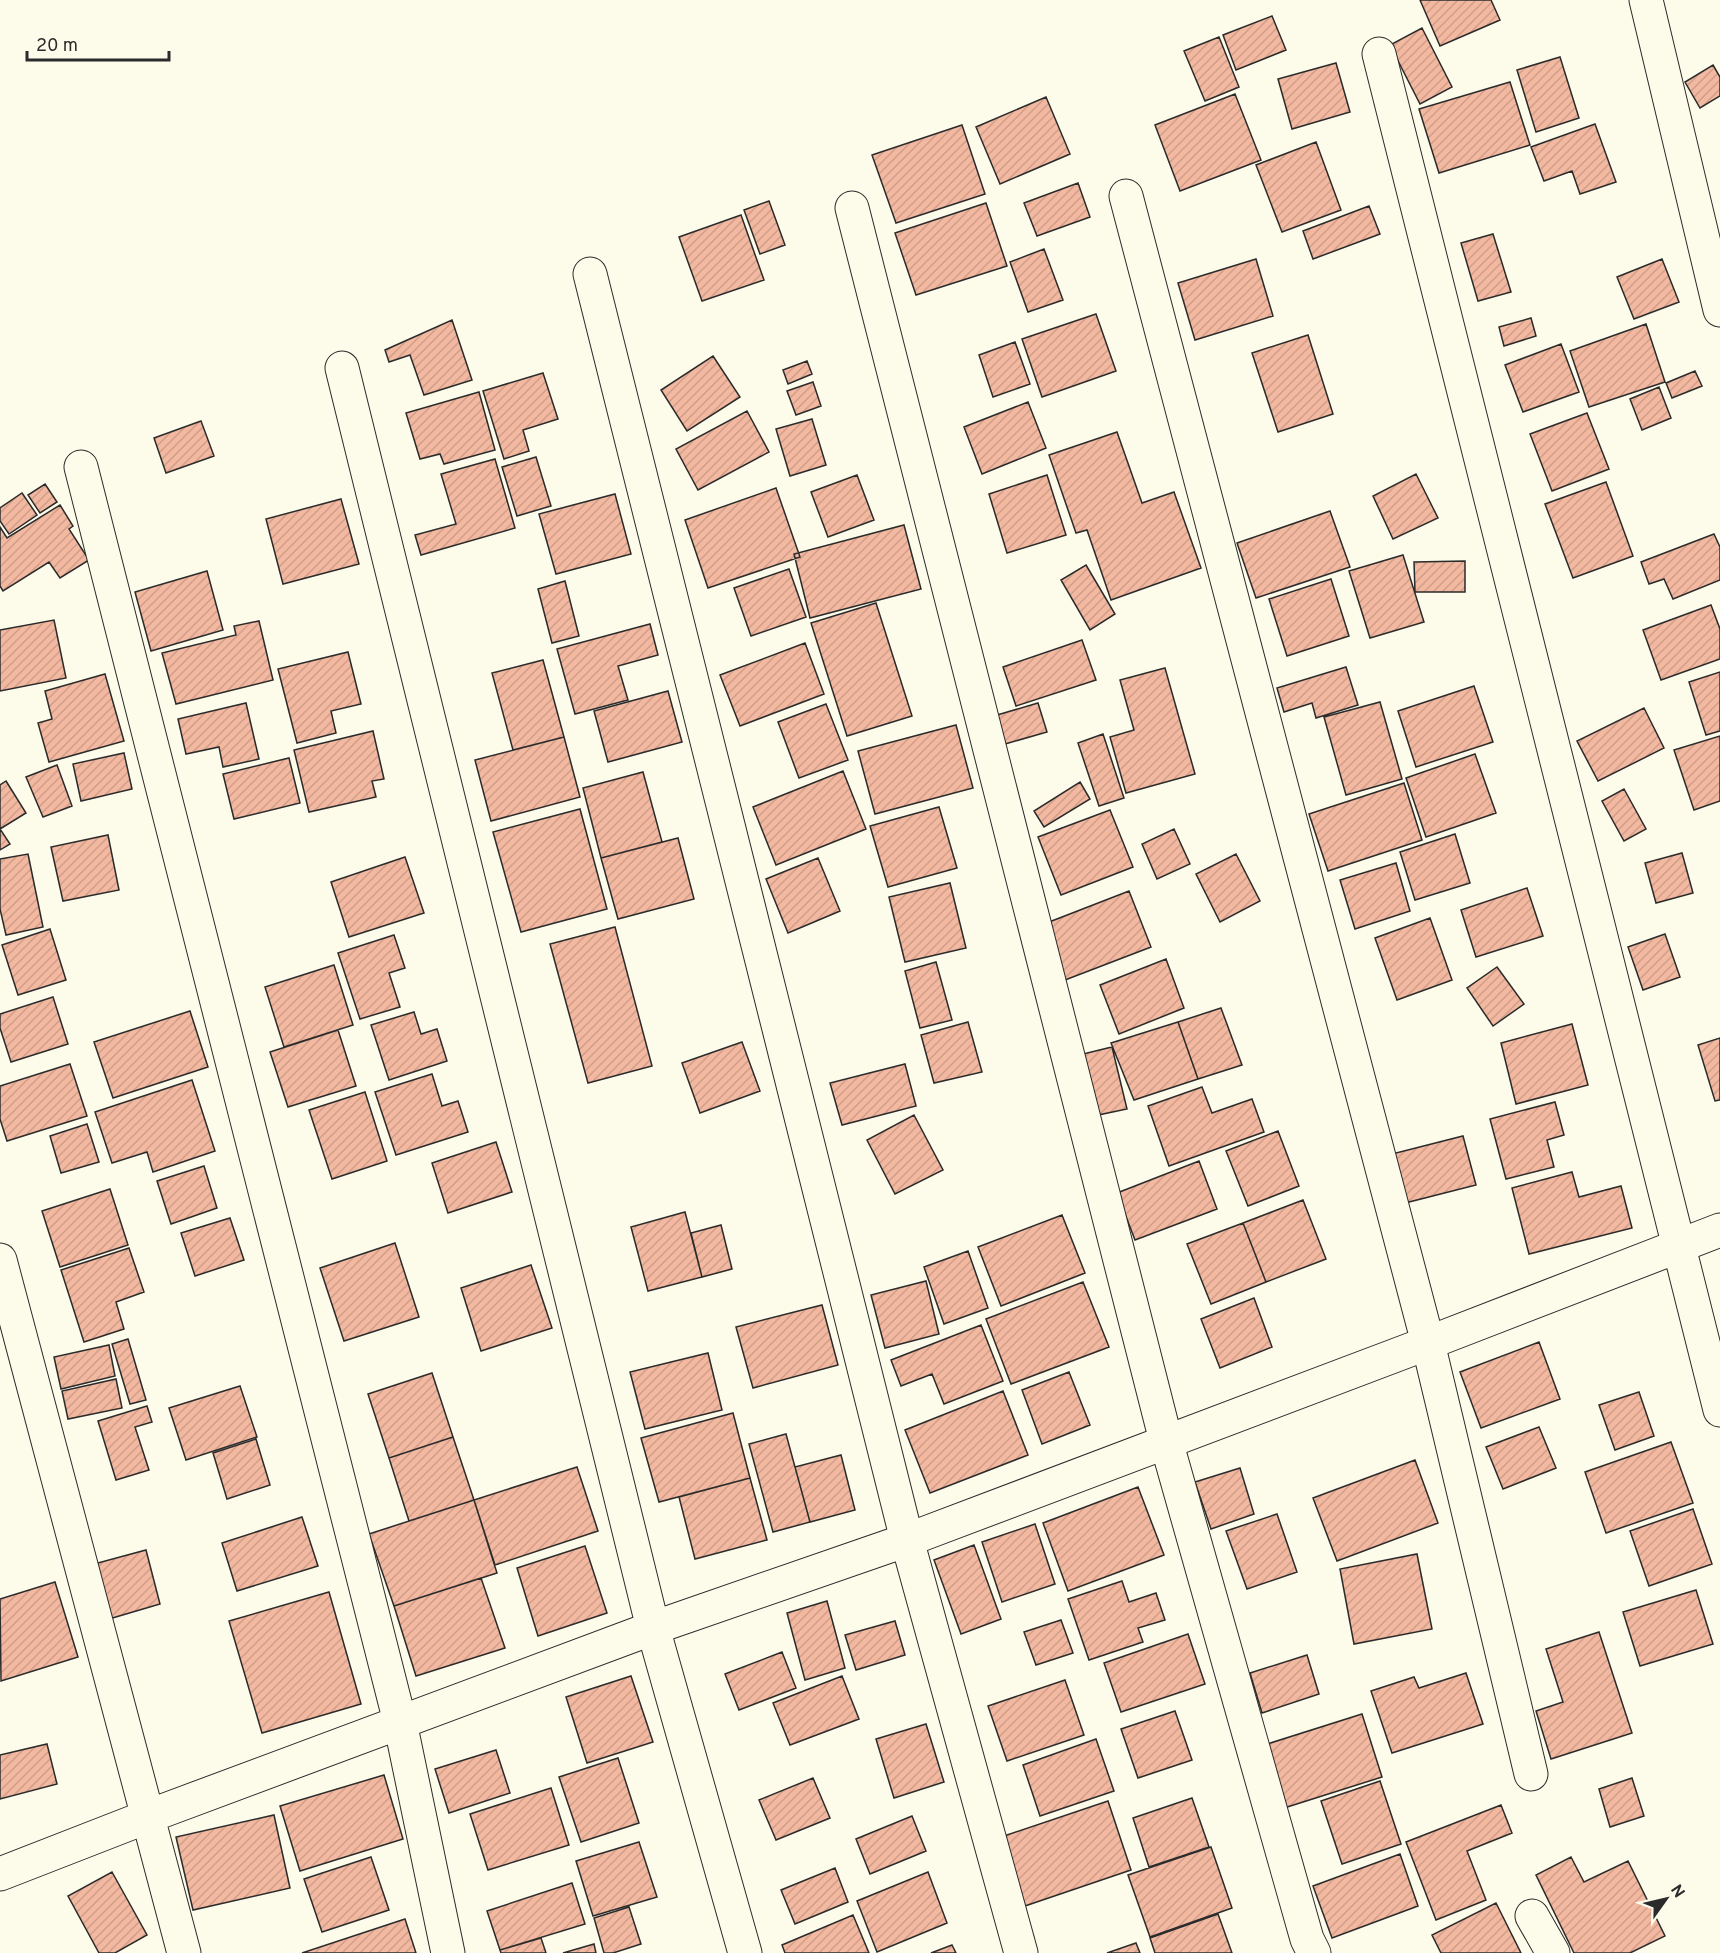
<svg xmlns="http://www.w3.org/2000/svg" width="1720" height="1953" viewBox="0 0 1720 1953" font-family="Overpass,sans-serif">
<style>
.building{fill:url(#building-hatch);stroke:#2b2b2b;stroke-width:1.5}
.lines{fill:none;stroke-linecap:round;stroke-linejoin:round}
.minor-casing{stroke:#2b2b2b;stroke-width:35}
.minor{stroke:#fdfbea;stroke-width:33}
</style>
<defs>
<pattern id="building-hatch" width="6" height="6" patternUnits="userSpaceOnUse" patternTransform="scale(1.5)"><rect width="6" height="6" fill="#f2b8a0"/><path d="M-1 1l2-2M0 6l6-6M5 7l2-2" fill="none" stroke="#d09e8a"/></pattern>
</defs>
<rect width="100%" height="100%" fill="#fdfbea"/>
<path class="building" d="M1420 0H1491L1500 20 1440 46Z
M1272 16 1286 50 1236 70 1223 35Z
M1422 28 1452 87 1420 104 1390 45Z
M1219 37 1239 87 1205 101 1184 51Z
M1560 57 1579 118 1536 132 1517 70Z
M1336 63 1350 112 1292 129 1278 79Z
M1713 65 1720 77V96L1700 108 1685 82Z
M1510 82 1530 145 1439 173 1419 109Z
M1235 94 1261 160 1180 191 1155 125Z
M1046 97 1070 154 1000 184 976 127Z
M1595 124 1616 182 1580 194 1572 171 1544 181 1531 147Z
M962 125 985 194 896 223 872 155Z
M1316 142 1341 210 1282 232 1256 165Z
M1078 183 1090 217 1037 236 1024 203Z
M769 201 785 245 760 254 744 210Z
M986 203 1007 266 916 295 895 233Z
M1369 206 1380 234 1313 259 1303 231Z
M741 215 764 280 702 301 679 237Z
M1493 234 1511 292 1478 301 1461 243Z
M1044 249 1063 300 1028 312 1010 262Z
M1256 259 1273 316 1195 340 1178 283Z
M1662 259 1679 302 1634 319 1617 277Z
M1096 314 1116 371 1042 397 1022 339Z
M1531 318 1536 336 1504 346 1499 327Z
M452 320 472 380 424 395 410 355 389 362 385 350Z
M1646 324 1665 382 1589 407 1570 351Z
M1308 335 1333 414 1278 432 1252 353Z
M1015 342 1030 384 993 397 979 355Z
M1561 344 1579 392 1523 412 1505 365Z
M713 356 740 397 687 431 661 390Z
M807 361 812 374 788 384 783 370Z
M1695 371 1702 386 1672 398 1666 383Z
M543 373 558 419 523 430 529 451 504 459 483 391Z
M813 382 821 406 796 415 787 391Z
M1659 387 1671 418 1642 430 1630 399Z
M479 392 495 450 444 464 440 454 420 459 406 413Z
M1028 402 1046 448 982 474 964 427Z
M747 411 769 452 698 490 676 449Z
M1587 413 1609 469 1552 491 1530 434Z
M812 419 826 465 790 476 776 429Z
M201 421 214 456 166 473 154 438Z
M1117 432 1142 503 1174 492 1201 568 1111 600 1087 530 1076 533 1049 455Z
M536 457 551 506 517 516 502 467Z
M495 459 515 528 421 555 415 535 456 524 441 474Z
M1416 474 1438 518 1393 539 1373 496Z
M857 475 874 520 828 537 811 492Z
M1047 475 1066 535 1007 553 989 494Z
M1606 482 1633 556 1573 578 1545 504Z
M45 484 57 502 40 513 28 495Z
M776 488 800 557 708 588 685 520Z
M22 493 37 515 9 534 0 521V508Z
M615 494 631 554 556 574 539 514Z
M341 499 359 564 283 584 266 519Z
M60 505 73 526 69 529 89 560 60 578 49 562 3 591 0 586V527L7 538Z
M1330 511 1350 567 1256 598 1237 543Z
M904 525 921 589 810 618 794 554Z
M1714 534 1720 547V580L1673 599 1664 579 1649 584 1641 562Z
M1403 555 1424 622 1370 638 1349 571Z
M1465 561V592H1415L1414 562Z
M1086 565 1115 614 1090 630 1061 580Z
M789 569 806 617 751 636 734 588Z
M207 571 223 630 151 651 135 592Z
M1331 579 1349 636 1287 656 1269 599Z
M565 581 579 636 552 643 538 589Z
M876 603 912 716 847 736 811 623Z
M1711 605 1720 629V659L1661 680 1643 630Z
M54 620 66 678 0 691V630Z
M259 621 273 680 176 704 162 653 236 635 234 626Z
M650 624 658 655 618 666 628 700 575 714 557 649Z
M1082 640 1096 680 1016 706 1003 667Z
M805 643 824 694 740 726 720 675Z
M348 652 361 704 331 711 336 733 297 743 278 669Z
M543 660 564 737 513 750 492 673Z
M1346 667 1358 705 1316 718 1312 703 1284 712 1277 688Z
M1165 668 1195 774 1126 793 1110 737 1134 730 1120 680Z
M1720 672V731L1706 735 1689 682Z
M105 674 124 741 49 762 38 723 52 719 45 691Z
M1474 686 1493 742 1416 767 1398 711Z
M668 691 682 742 608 762 594 711Z
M1380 702 1402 779 1346 795 1324 717Z
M246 703 259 759 223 767 219 747 186 754 178 719Z
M1038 703 1047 732 1005 744 997 715Z
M826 704 848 760 799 778 778 722Z
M1644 708 1664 748 1598 781 1577 741Z
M956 725 973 788 875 814 858 751Z
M373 731 384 779 372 781 376 797 309 812 294 750Z
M1103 734 1124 798 1099 806 1078 743Z
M1720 736V801L1694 810 1674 750Z
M564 737 580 797 491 821 475 760Z
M124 753 132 789 81 801 73 764Z
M1475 754 1496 813 1426 837 1406 778Z
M289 758 300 803 234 819 223 774Z
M57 765 72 806 43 817 26 777Z
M843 771 866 829 776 865 753 807Z
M643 772 662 842 601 858 583 788Z
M6 781 26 813 0 829 10 844 0 850V785Z
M1080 782 1090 799 1044 827 1034 811Z
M1404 783 1422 840 1328 871 1309 814Z
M1624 789 1646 829 1624 841 1602 801Z
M939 807 957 868 888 887 870 826Z
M580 809 607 909 521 932 493 832Z
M1110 810 1133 867 1061 895 1038 837Z
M1174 829 1190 864 1157 879 1142 844Z
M1455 834 1470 883 1415 900 1400 852Z
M108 835 119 890 63 901 51 847Z
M678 838 694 899 618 919 601 858Z
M1682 853 1693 893 1656 903 1645 863Z
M28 854 43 927 6 935 0 909V859Z
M1236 854 1260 901 1220 922 1196 874Z
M405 857 424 913 349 937 331 882Z
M818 858 840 911 788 933 766 879Z
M1396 863 1410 911 1355 929 1340 880Z
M950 883 966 948 905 962 889 897Z
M1527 888 1543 936 1476 957 1461 910Z
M1129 891 1151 947 1065 980 1044 924Z
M1430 918 1452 980 1397 1000 1375 938Z
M615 927 652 1066 588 1083 550 944Z
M50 929 66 980 18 995 2 945Z
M1665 934 1680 977 1643 990 1628 947Z
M394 935 405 968 389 973 400 1007 360 1019 338 953Z
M1166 959 1184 1008 1119 1034 1100 985Z
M936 962 952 1020 920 1028 905 971Z
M334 965 353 1025 284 1047 265 987Z
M1497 967 1524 1004 1493 1026 1467 988Z
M53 997 68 1044 11 1062 0 1028V1014Z
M1221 1008 1242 1065 1198 1079 1178 1022Z
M190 1011 208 1067 113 1098 94 1042Z
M414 1012 421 1034 437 1029 447 1061 389 1080 371 1025Z
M968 1022 982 1072 934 1083 921 1035Z
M1178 1022 1198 1079 1134 1100 1111 1043Z
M1572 1024 1588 1085 1516 1104 1501 1043Z
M338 1030 356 1086 288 1107 270 1052Z
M1720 1038V1100L1715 1101 1698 1045Z
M742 1042 760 1091 700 1113 682 1063Z
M1112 1047 1127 1109 1098 1115 1083 1054Z
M70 1064 87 1116 7 1141 0 1119V1086Z
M905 1064 916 1106 842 1125 830 1083Z
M432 1074 442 1106 458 1101 468 1132 396 1155 375 1092Z
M192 1080 215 1151 153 1172 147 1152 112 1163 95 1112Z
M1202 1087 1212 1113 1252 1099 1264 1132 1169 1166 1148 1106Z
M365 1092 387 1161 332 1179 309 1110Z
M1555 1102 1564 1135 1547 1140 1554 1167 1506 1179 1490 1119Z
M914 1115 943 1170 895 1194 867 1140Z
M87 1124 99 1162 61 1173 50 1136Z
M1278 1131 1299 1186 1248 1206 1226 1151Z
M1463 1136 1476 1185 1405 1203 1392 1154Z
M496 1142 512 1192 448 1213 432 1163Z
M1199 1161 1217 1209 1135 1240 1117 1193Z
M204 1166 217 1208 171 1224 157 1181Z
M1572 1172 1579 1197 1621 1186 1632 1228 1529 1254 1512 1188Z
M110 1189 128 1245 60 1267 42 1211Z
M1303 1200 1326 1259 1266 1282 1243 1223Z
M685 1212 702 1277 648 1291 631 1227Z
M1062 1215 1085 1273 1001 1306 978 1247Z
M230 1218 244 1260 195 1276 181 1233Z
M1243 1223 1266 1282 1211 1304 1187 1244Z
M721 1225 732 1269 702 1277 691 1233Z
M395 1243 419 1317 344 1341 320 1268Z
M129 1248 144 1292 116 1302 124 1329 84 1342 61 1270Z
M968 1251 988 1308 944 1324 924 1267Z
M531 1265 552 1328 481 1351 461 1288Z
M926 1281 939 1334 885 1348 871 1295Z
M1083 1282 1109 1347 1011 1384 986 1319Z
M1254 1298 1272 1347 1220 1368 1201 1319Z
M822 1305 838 1365 753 1388 736 1327Z
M981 1325 1003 1381 944 1404 932 1374 901 1386 891 1360Z
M128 1339 146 1400 130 1404 112 1344Z
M1539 1342 1560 1399 1481 1428 1460 1372Z
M109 1345 115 1376 61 1389 54 1357Z
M708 1353 722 1410 645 1429 630 1372Z
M1069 1372 1090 1425 1042 1444 1022 1390Z
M432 1373 453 1437 389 1458 368 1394Z
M116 1379 122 1408 68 1419 62 1391Z
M240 1386 257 1437 186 1460 169 1408Z
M1003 1391 1028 1455 930 1493 905 1430Z
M1639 1392 1654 1436 1615 1450 1599 1405Z
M147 1406 152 1422 135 1427 149 1470 116 1480 98 1421Z
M733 1413 750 1478 659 1502 641 1438Z
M1539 1427 1556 1468 1503 1489 1486 1447Z
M786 1434 810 1522 773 1532 749 1444Z
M453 1437 474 1500 409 1521 389 1458Z
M256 1439 270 1485 227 1499 213 1453Z
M1671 1442 1693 1503 1606 1533 1585 1472Z
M841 1455 855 1510 810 1522 795 1467Z
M1415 1460 1438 1523 1337 1561 1313 1498Z
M577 1467 598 1531 495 1565 474 1500Z
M1240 1468 1254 1514 1211 1529 1195 1482Z
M750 1478 767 1540 695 1559 679 1497Z
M1138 1487 1164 1555 1068 1591 1043 1523Z
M474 1500 497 1573 394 1606 369 1534Z
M1693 1509 1712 1564 1649 1586 1630 1531Z
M1277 1514 1297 1572 1247 1589 1226 1531Z
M302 1517 318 1566 237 1591 222 1543Z
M1035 1524 1055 1584 1002 1602 982 1542Z
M974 1545 1001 1619 961 1634 934 1560Z
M585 1546 607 1613 538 1636 517 1568Z
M146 1550 160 1604 109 1619 94 1564Z
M1417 1554 1432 1629 1354 1644 1340 1569Z
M481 1578 505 1648 416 1676 394 1606Z
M1122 1581 1129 1602 1156 1593 1165 1620 1138 1628 1143 1642 1089 1660 1068 1599Z
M55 1582 78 1657 1 1681 0 1599Z
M1696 1590 1713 1644 1640 1666 1623 1612Z
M329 1592 361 1704 262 1733 229 1621Z
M827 1601 845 1668 805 1680 787 1613Z
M1061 1620 1073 1653 1036 1665 1024 1632Z
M895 1621 905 1655 856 1670 845 1635Z
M1599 1632 1632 1733 1551 1759 1536 1711 1563 1702 1546 1649Z
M1188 1634 1205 1684 1121 1712 1104 1663Z
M782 1652 796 1688 739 1710 725 1674Z
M1307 1655 1319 1694 1262 1713 1250 1673Z
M1466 1673 1483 1724 1392 1753 1371 1691 1414 1677 1419 1688Z
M631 1676 653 1742 587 1763 566 1697Z
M842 1676 859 1719 790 1745 773 1703Z
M1065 1680 1084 1735 1007 1761 988 1706Z
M1175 1711 1192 1760 1138 1778 1121 1729Z
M1362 1714 1382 1777 1284 1808 1264 1745Z
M926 1724 944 1782 894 1798 876 1739Z
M1096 1739 1114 1791 1040 1816 1023 1765Z
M47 1744 57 1784 0 1799V1755Z
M496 1750 510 1793 449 1813 435 1769Z
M618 1758 639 1823 581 1842 559 1777Z
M384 1775 403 1839 300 1871 280 1806Z
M813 1778 830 1818 776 1840 759 1800Z
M1632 1778 1644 1816 1610 1827 1599 1789Z
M1380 1781 1401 1844 1342 1864 1321 1801Z
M551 1788 569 1845 488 1870 470 1814Z
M1192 1798 1209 1847 1149 1867 1133 1818Z
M1108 1801 1131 1870 1019 1908 995 1839Z
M1501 1805 1512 1833 1467 1851 1486 1900 1436 1920 1406 1842Z
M274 1815 290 1888 193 1910 176 1837Z
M912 1816 926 1851 870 1874 856 1839Z
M639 1842 657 1897 593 1916 576 1861Z
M1211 1847 1232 1908 1150 1937 1128 1875Z
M1400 1854 1418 1906 1332 1938 1313 1886Z
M371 1857 389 1910 322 1932 304 1879Z
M1571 1857 1584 1882 1628 1861 1665 1936 1630 1953H1574L1536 1875Z
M835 1868 848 1902 795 1924 781 1890Z
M112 1872 147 1935 115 1953H99L68 1896Z
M928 1872 947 1923 877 1952 857 1901Z
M572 1883 585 1924 500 1950 487 1911Z
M1496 1903 1521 1953H1441L1432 1935Z
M629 1907 641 1944 613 1953H604L594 1918Z
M1218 1914 1232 1953H1155L1150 1938Z
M853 1915 869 1953H785L782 1945Z
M405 1919 416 1953H302Z
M541 1938 546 1953H501L500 1950Z
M1136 1943 1140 1953H1107Z
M594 1944 596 1953H563Z
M952 1945 956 1953H931Z"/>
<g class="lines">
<g class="minor-casing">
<path id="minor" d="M1646 0 1720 310
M1379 54 1720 1410
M1126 196 1428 1343 1531 1774
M852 208 1166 1441 1307 1939 1314 1953
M590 274 907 1540 1021 1953
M342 368 653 1628 745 1953
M81 467 400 1722 448 1953
M0 1260 184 1953
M0 1874 149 1816 653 1628 907 1540 1428 1343 1720 1230
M1532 1916 1553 1953"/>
</g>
<use href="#minor" class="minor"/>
</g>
<g transform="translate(1666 1899) rotate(56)" stroke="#fdfbea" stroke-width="4.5" paint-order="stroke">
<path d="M0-4.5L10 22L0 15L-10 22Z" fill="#2b2b2b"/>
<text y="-9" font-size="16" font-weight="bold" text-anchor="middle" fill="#2b2b2b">N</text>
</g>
<path d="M27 51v9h142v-9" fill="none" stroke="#2b2b2b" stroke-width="3"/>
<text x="36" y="51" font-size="18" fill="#2b2b2b" stroke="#fdfbea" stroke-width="4.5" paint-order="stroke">20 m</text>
</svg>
